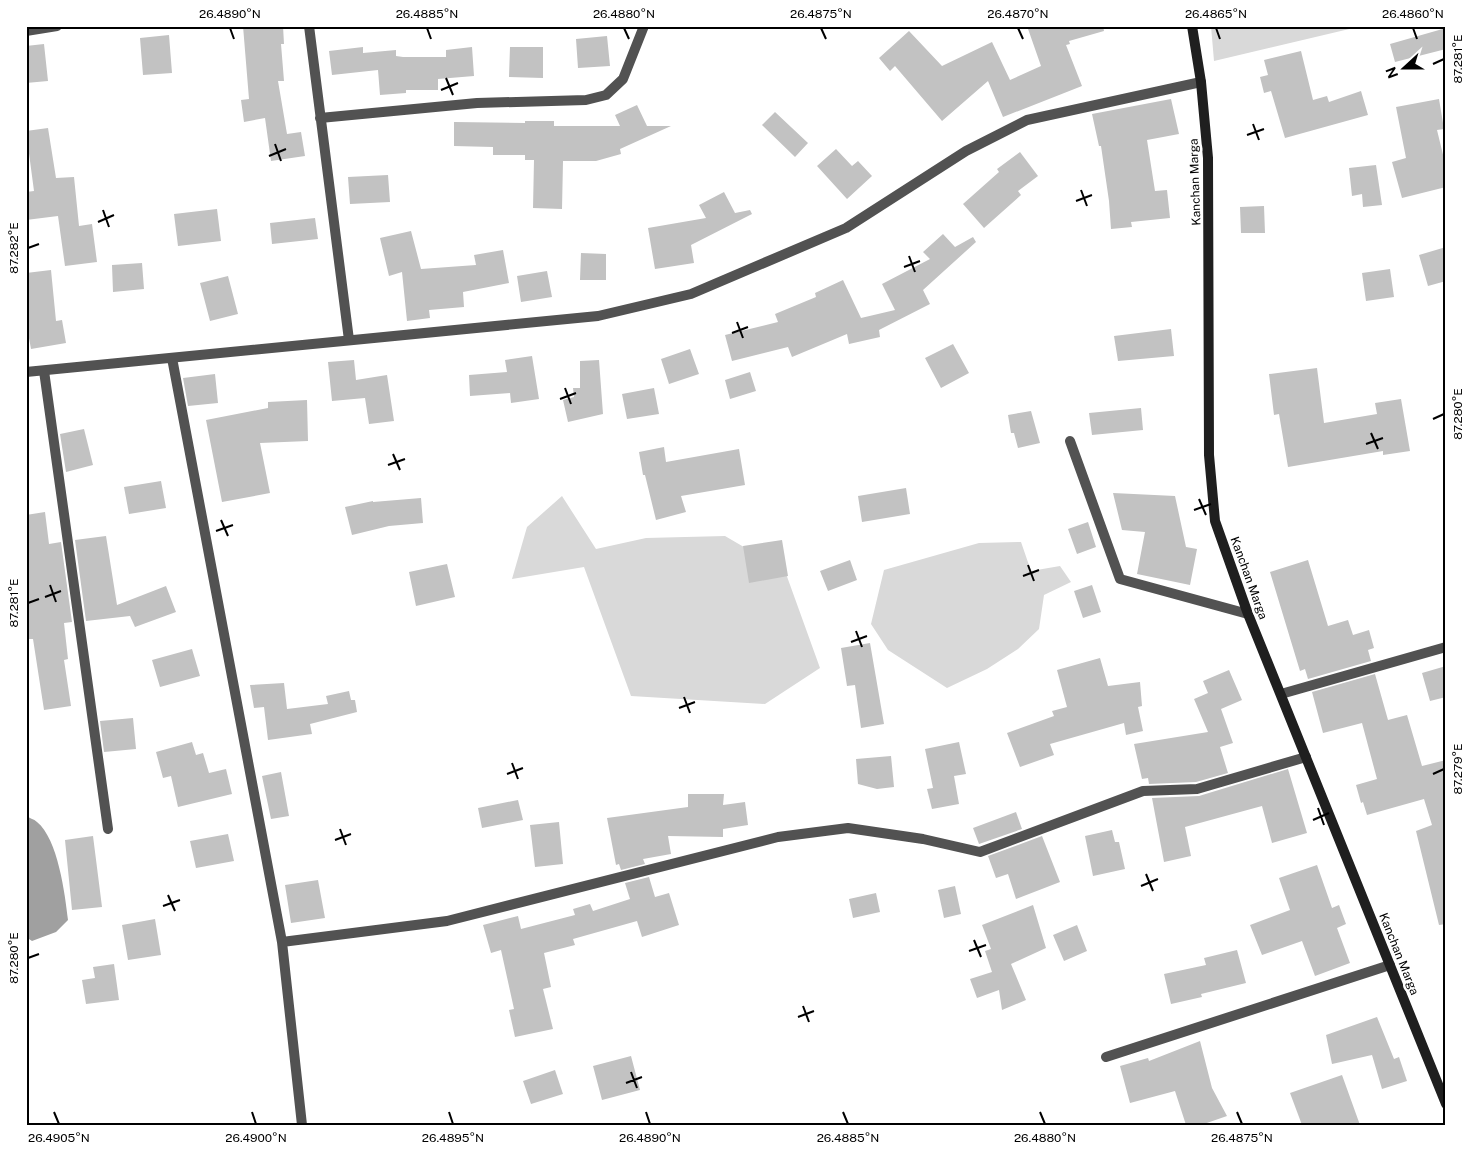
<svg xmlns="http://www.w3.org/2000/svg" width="1472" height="1151" viewBox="0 0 1472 1151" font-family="'Public Sans',sans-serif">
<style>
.green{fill:#d9d9d9}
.water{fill:#a0a0a0}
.building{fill:#c2c2c2}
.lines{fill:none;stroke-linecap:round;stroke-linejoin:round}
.minor{stroke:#525252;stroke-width:10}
.secondary{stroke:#1f1f1f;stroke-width:10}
.ticks{fill:none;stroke:#000;stroke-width:2}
.labels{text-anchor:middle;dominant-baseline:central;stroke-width:5;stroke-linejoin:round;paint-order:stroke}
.street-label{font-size:12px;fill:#000;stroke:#fff}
.neatline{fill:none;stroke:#000;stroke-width:2}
.ticks-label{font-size:12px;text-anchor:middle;fill:#000}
</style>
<rect width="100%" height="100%" fill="#fff"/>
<path class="green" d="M1211 26H1362L1214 61Z
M562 496 596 549 646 538 725 536 785 571 820 668 765 704 631 696 584 567 512 579 527 527Z
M1021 542 1031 571 1060 566 1071 582 1044 595 1039 629 1018 649 987 669 947 688 888 650 871 624 884 570 979 543Z"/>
<path class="water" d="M26 816C29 818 34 819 37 822 58 839 65 894 68 920L56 932 32 941 26 937Z"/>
<path class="building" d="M243 26H283L284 44H281L284 81H278L287 134 301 132 305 156 271 161 265 118 244 122 241 100 249 99Z
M1027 26H1103L1104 31 1069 41 1070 44 1066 45 1082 86 1003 117 988 81 942 121 895 66 890 71 879 58 909 31 942 66 992 42 1010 80 1041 66Z
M1446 28V49L1395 62 1390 44Z
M169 35 172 73 143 75 140 38Z
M607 36 610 66 578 68 576 39Z
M44 44 48 81 26 83V46Z
M363 47V53L396 50V56L403 57H446V50L472 47 474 76 438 79V90H406V93L380 95 378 70 332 75 329 51Z
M510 47H543V78L509 77Z
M1301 51 1313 100 1327 96 1329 102 1361 91 1368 115 1285 138 1271 91 1264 93 1260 77 1268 75 1264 60Z
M1171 99 1179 134 1147 140 1155 191 1167 190 1170 218 1131 222 1132 227 1111 229 1109 201 1101 146H1099L1092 114Z
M1439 99 1444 129 1437 130 1446 167V187L1402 198 1392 162 1406 158 1396 107Z
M637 105 647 126H671L620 149 621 154 596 161H563L562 209 533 208 534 160H525V155H493V147L454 146V122L525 123V121H554V126H620L615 115Z
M775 112 808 143 795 157 762 125Z
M48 128 56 178 74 177 79 226 92 224 97 262 65 266 58 216 26 220V192L34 191 26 131Z
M836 149 852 166 858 161 872 176 847 199 817 166Z
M1020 152 1038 176 1018 191 1021 195 984 228 963 204 999 172 997 169Z
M1376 165 1382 205 1363 207 1362 194 1352 196 1349 168Z
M388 175 390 202 350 204 348 177Z
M724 192 735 213 750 210 752 214 691 245 694 263 655 269 648 228 706 218 699 205Z
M1264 206 1265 233H1241L1240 207Z
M217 209 221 241 178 246 174 214Z
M315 218 318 239 272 244 270 223Z
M411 231 421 269 476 265 474 255 503 250 509 283 463 292 464 307 429 310 430 318 407 321 402 272 389 276 380 238Z
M943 234 955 247 973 237 976 242 923 290 930 304 879 330 880 337 849 344 847 334 792 357 788 347 732 361 725 335 778 322 775 314 816 297 815 293 843 280 861 318 895 310 882 284 930 259 923 252Z
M1446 247V281L1428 286 1419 255Z
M581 253 606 254V280H580Z
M142 263 144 289 113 292 112 265Z
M1390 269 1394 297 1366 301 1362 273Z
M51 270 56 321 62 320 66 343 31 349 26 322V273Z
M547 271 552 297 521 302 517 276Z
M228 276 238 314 210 321 200 283Z
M1171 329 1174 356 1118 361 1114 336Z
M953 344 969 373 941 388 925 358Z
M690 349 699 374 669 384 661 359Z
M532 356 539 399 511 403 510 393 470 396 469 375 507 372 505 360Z
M354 360 356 380 387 375 394 421 369 424 365 398 332 401 328 362Z
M599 360 603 414 568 422 563 400 574 397 573 388H580V361Z
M1317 368 1324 423 1377 414 1375 403 1401 399 1410 451 1383 455V451L1288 467 1279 414 1274 415 1269 374Z
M750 372 756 391 730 399 725 380Z
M215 374 218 403 188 406 183 378Z
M654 388 659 414 627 419 622 394Z
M307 400 308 441 260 443 270 493 222 502 206 420 268 408V402Z
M1141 408 1143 430 1092 435 1089 413Z
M1031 411 1040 443 1018 448 1014 433H1011L1008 415Z
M84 429 93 465 66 472 60 434Z
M664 447 666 462 739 449 745 485 681 496 686 512 656 520 645 475H643L639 452Z
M161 481 166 508 129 514 124 487Z
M906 488 910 514 862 522 858 496Z
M1113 493 1175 496 1186 547 1197 549 1190 585 1137 574 1145 532 1122 530Z
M421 498 423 523 389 526 352 535 345 507 373 501V502Z
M45 512 49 544 61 542 72 622 64 623 68 659 64 660 71 706 44 710 33 639H26V515Z
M1088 522 1096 547 1077 554 1068 529Z
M106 536 117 605 166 586 176 612 135 627 130 616 86 621 75 540Z
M782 540 788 576 749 583 743 546Z
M850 560 857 580 828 591 820 571Z
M1308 560 1328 626 1348 620 1353 635 1369 630 1374 648 1368 650 1371 661 1308 679 1305 669 1300 671 1270 572Z
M447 564 455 597 416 606 409 572Z
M1092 585 1101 612 1083 618 1074 591Z
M870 643 884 724 861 728 855 685 847 686 841 648Z
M192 649 200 676 160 687 152 660Z
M1100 658 1108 686 1140 682 1142 706 1138 707 1143 731 1126 735 1124 723 1050 744 1054 755 1020 767 1007 733 1054 716 1052 711 1067 707 1057 670Z
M1446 666V697L1430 701 1422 673Z
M1229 670 1242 700 1221 709 1233 743 1220 747 1228 773 1196 782 1149 784 1148 778 1142 779 1134 744 1208 732 1194 699 1208 693 1203 681Z
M1375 674 1388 720 1407 715 1422 766 1446 760V924L1439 925 1416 831 1432 825 1424 799 1367 815 1363 802 1361 803 1356 785 1377 779 1362 723 1323 733 1312 692Z
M284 683 287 709 328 704 326 696 349 691 351 700H355L357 712 310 724 312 734 268 740 264 707 254 708 250 685Z
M133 718 136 749 104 752 100 721Z
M192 742 196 755 203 753 209 773 226 769 232 794 178 807 171 776 163 778 156 752Z
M959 742 966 774 954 776 959 804 932 809 927 789 933 788 925 749Z
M891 756 894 787 877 789 858 784 856 759Z
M1288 769 1307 833 1272 843 1262 806 1185 827 1191 856 1164 862 1152 798 1199 796Z
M281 772 289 816 271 819 262 776Z
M688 794H724L723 805 745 802 748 825 723 829V837L668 836 671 854 643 859 645 864 621 870 619 864 616 865 607 818 688 807Z
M518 800 523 820 482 828 478 808Z
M1016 812 1022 829 979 844 973 828Z
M559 822 563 864 535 867 530 825Z
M1112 830 1115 842H1119L1125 869 1093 876 1085 836Z
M228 834 234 861 196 868 190 841Z
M93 836 102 907 72 910 65 840Z
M1042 836 1060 882 1016 899 1008 874 996 878 988 856Z
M1317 865 1332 908 1339 905 1346 924 1337 928 1350 963 1315 976 1302 941 1262 955 1250 925 1290 910 1279 878Z
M649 877 655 897 669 893 679 925 642 937 637 921 573 939 575 945 544 953 551 987 543 989 553 1029 515 1037 509 1010 514 1009 501 950 491 953 483 925 518 916 521 929 575 915 573 909 590 904 593 911 630 899 625 883Z
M318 880 325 918 291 923 285 885Z
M955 886 961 914 944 918 938 890Z
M876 893 880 912 853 918 849 899Z
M1033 905 1046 948 1011 964 1026 1000 1002 1010 999 990 977 998 970 979 992 972 985 951 991 949 982 925Z
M155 919 161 955 128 960 122 925Z
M1077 925 1087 951 1064 961 1053 935Z
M1237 950 1246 983 1201 994 1202 997 1171 1004 1164 974 1206 965 1204 958Z
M114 964 119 1000 86 1004 82 980 95 978 93 967Z
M1377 1017 1394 1059 1399 1057 1407 1081 1382 1089 1372 1055 1332 1064 1326 1035Z
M1200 1041 1212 1088 1227 1116 1201 1125H1186L1175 1091 1130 1103 1120 1066 1148 1058 1149 1061Z
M631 1056 640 1090 602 1100 593 1066Z
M555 1070 563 1094 531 1104 523 1081Z
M1342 1075 1360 1125H1302L1290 1093Z"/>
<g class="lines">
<path class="minor" d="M309 26 349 340
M26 31 57 26
M320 118 477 103 586 100 606 95 623 79 644 26
M172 358 282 942 302 1125
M44 371 108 829
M26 372 598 316 691 294 846 228 966 151 1027 120 1201 82
M1070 441 1120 579 1248 614
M1281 694 1446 647
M282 942 447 921 778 837 848 828 923 839 980 852 1143 791 1197 789 1306 757
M1106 1057 1390 965"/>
<path class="secondary" d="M1192 26 1201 82 1208 158 1209 455 1215 521 1248 614 1446 1104"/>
</g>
<path class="ticks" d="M230 28 234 39M427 28 431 39M624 28 629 39M821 28 826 39M1018 28 1023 39M1216 28 1220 39M1413 28 1417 39M1433 64 1444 59M446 78 453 95M441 90 458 83M1253 124 1259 140M1247 135 1264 129M275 144 281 161M269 156 286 149M1081 190 1087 206M1076 201 1092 195M103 210 109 227M98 222 114 215M28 248 39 244M909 256 915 272M904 267 920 261M737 322 743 338M732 333 748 327M565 388 571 404M560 399 576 393M1433 419 1444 414M1371 433 1378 449M1366 444 1383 438M393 454 400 470M388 465 405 459M1199 499 1206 515M1194 510 1211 504M221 520 228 536M216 531 233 525M1028 565 1034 581M1023 576 1039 570M50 585 56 602M45 597 61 591M28 603 39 599M856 631 862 647M851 642 867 636M684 697 690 713M679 708 695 702M512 763 518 779M507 774 523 768M1433 774 1444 769M1318 808 1324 825M1313 820 1329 813M340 829 346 845M335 840 351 834M1146 874 1153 891M1141 886 1158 879M168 895 175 911M163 906 180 900M974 940 981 957M969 951 986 945M28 958 39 954M803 1006 809 1022M798 1017 814 1011M631 1072 637 1088M626 1083 642 1077M54 1112 59 1124M252 1112 256 1124M449 1112 453 1124M646 1112 650 1124M843 1112 848 1124M1040 1112 1045 1124M1237 1112 1242 1124"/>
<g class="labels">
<g class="street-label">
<text transform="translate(1195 182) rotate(-92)">Kanchan Marga</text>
<text transform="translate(1249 578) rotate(70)">Kanchan Marga</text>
<text transform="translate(1399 954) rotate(68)">Kanchan Marga</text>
</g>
</g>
<rect width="1472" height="1151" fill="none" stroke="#ffffff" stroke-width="55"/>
<g transform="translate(1404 68) rotate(249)" stroke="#ffffff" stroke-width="4" paint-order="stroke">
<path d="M0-4L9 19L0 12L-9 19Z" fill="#000000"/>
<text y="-8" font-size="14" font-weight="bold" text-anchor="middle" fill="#000000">N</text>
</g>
<rect x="28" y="28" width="1416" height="1096" class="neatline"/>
<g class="ticks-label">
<text x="230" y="18">26.4890°N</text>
<text x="427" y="18">26.4885°N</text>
<text x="624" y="18">26.4880°N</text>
<text x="821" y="18">26.4875°N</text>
<text x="1018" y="18">26.4870°N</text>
<text x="1216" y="18">26.4865°N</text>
<text x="1413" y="18">26.4860°N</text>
<text transform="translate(1458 59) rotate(-90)" y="4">87.281°E</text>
<text transform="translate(14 248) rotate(-90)" y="4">87.282°E</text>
<text transform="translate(1458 414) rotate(-90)" y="4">87.280°E</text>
<text transform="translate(14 603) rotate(-90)" y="4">87.281°E</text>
<text transform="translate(1458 769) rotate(-90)" y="4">87.279°E</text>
<text transform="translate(14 958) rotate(-90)" y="4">87.280°E</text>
<text x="59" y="1142">26.4905°N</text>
<text x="256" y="1142">26.4900°N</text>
<text x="453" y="1142">26.4895°N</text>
<text x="650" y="1142">26.4890°N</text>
<text x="848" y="1142">26.4885°N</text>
<text x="1045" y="1142">26.4880°N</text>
<text x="1242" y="1142">26.4875°N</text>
</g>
</svg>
